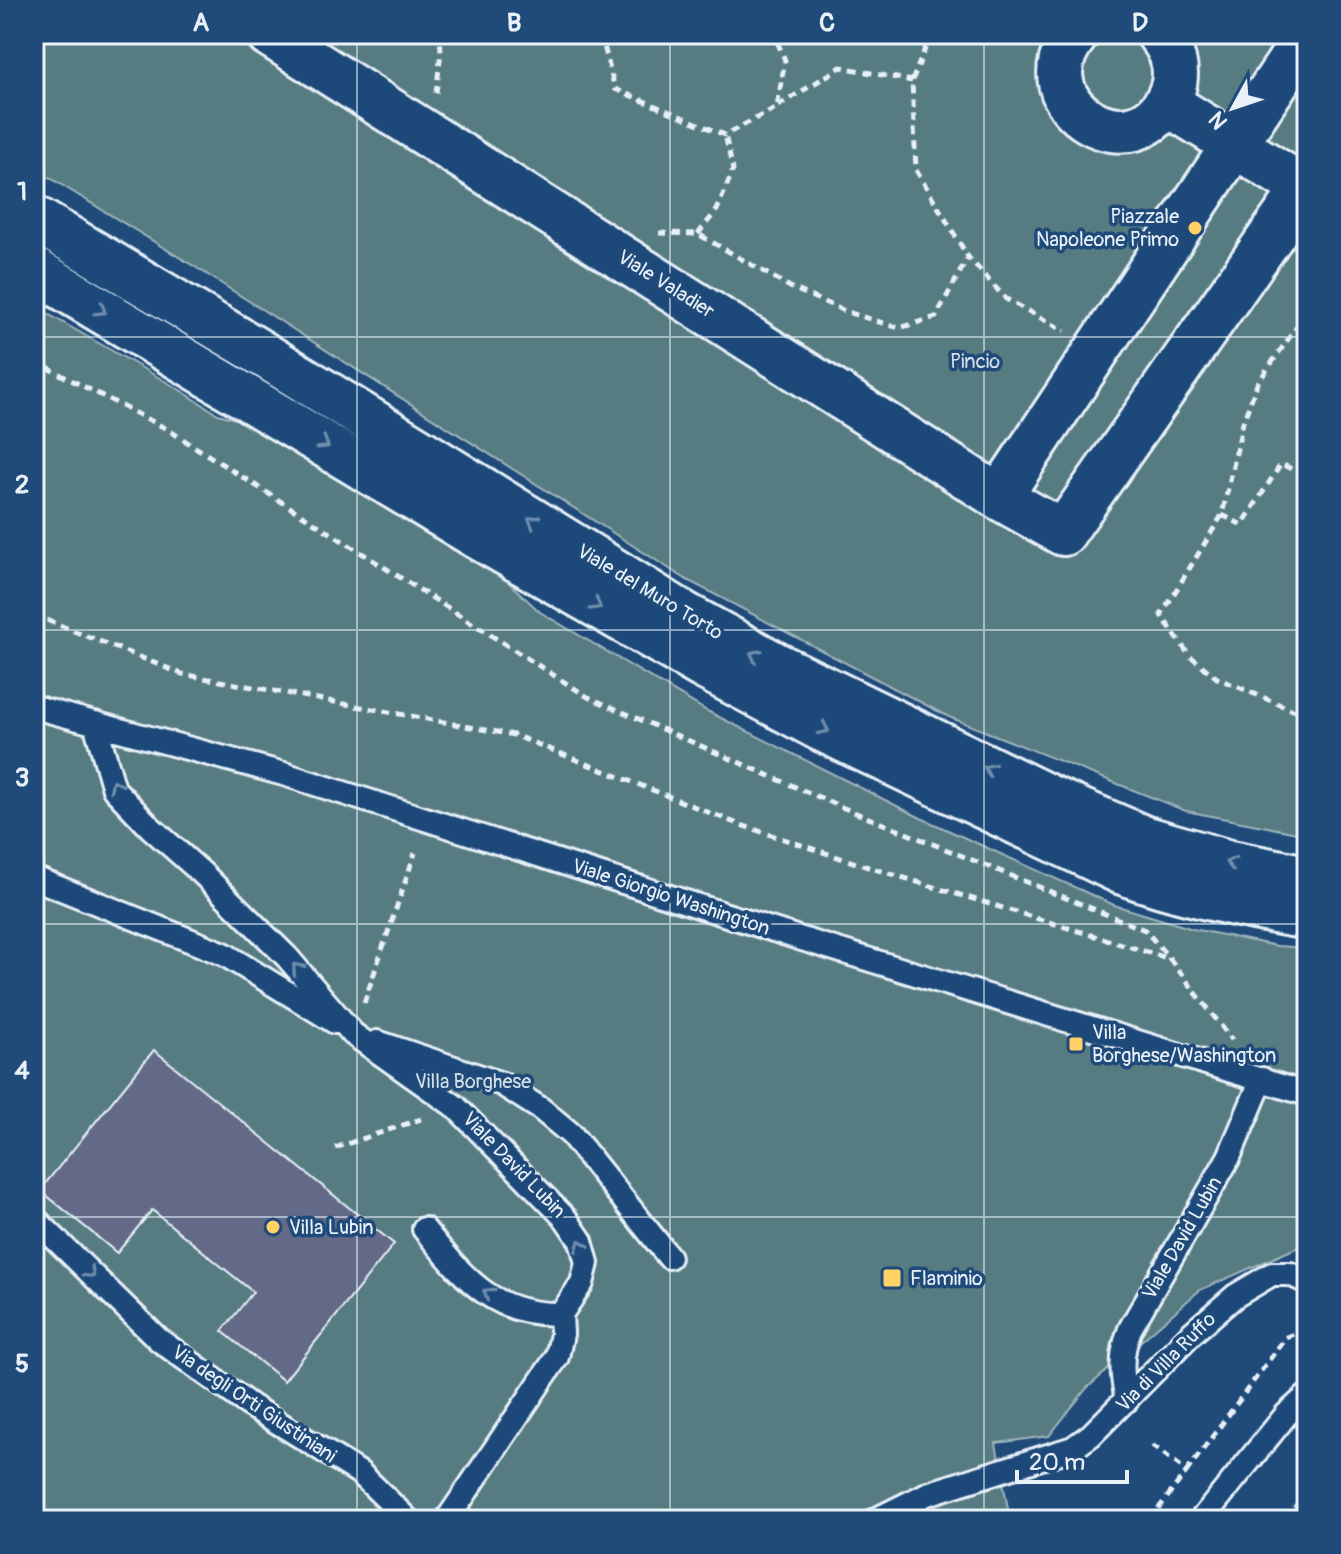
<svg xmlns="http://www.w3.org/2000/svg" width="1341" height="1554" viewBox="0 0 1341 1554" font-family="Pangolin,sans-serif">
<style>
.green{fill:#577b81;stroke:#a0b6bc;stroke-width:2}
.building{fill:#636a88;stroke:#e8f1f8;stroke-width:2}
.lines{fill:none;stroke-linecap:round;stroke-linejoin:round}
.lane-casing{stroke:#e8f1f8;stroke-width:28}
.street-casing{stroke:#e8f1f8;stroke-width:50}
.primary-casing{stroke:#e8f1f8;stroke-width:50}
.path{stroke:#e8f1f8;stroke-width:5;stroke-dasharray:8 6;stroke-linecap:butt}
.lane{stroke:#1f4a7a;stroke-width:22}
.street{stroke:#1f4a7a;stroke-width:44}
.primary{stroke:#1f4a7a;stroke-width:44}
.oneway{stroke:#6f8dac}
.grid{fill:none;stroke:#e8f1f8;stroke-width:2;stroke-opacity:0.55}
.poi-dot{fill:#ffd166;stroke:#1f4a7a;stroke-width:3}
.labels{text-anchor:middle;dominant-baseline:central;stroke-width:7;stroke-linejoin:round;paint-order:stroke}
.poi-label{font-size:20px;fill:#e8f1f8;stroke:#1f4a7a;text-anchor:start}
.street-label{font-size:20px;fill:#e8f1f8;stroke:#1f4a7a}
.park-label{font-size:20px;fill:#d2dfe6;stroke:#1f4a7a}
.neatline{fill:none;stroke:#e8f1f8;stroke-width:3}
.grid-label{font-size:26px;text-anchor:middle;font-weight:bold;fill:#e8f1f8}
</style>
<rect width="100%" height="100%" fill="#1f4a7a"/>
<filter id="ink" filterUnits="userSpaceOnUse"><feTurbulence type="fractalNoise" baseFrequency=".0125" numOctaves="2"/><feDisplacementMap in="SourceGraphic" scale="16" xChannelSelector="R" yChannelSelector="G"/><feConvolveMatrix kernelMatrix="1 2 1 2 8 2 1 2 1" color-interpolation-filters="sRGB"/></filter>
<g filter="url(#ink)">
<path class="green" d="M34 34H1307V835L1186 811 949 717 687 580 200 270 34 168Z
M34 306 177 388 218 414 278 431 463 539 540 612 707 711 921 818 1114 905 1193 929 1277 946 1307 948V1219L1301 1246 1200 1290 1087 1388 1049 1436 996 1443 1010 1520H34Z"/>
<path class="building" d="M154 1050 394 1244 284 1381 222 1331 253 1292 152 1210 117 1253 40 1190Z"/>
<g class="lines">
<g class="lane-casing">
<path id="lane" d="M34 707 284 774 805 940 1307 1094
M95 723 114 789 150 827 203 874 287 957 353 1034 456 1107 566 1219 581 1241 587 1263 582 1283 561 1314
M34 878 224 954 335 1022
M377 1042 502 1084 541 1109 571 1134 669 1257
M34 1218 159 1340 251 1406 360 1473 408 1520
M424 1229C464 1277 492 1316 561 1314
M1127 1400C1121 1374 1120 1354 1130 1329L1229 1157 1262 1079
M447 1520 557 1357 562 1334 561 1314
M875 1520 927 1494 1073 1448 1091 1435 1192 1333 1235 1296 1272 1274H1290L1307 1282
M1201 1520 1286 1415 1307 1396"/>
</g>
<g class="street-casing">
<path id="street" d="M269 34 999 497 1063 533 1307 185
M1076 34C1017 105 1139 176 1172 91 1179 71 1173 50 1159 34
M1167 103 1307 190
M999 497 1307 36"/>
</g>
<g class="primary-casing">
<path id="primary" d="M34 218 256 350 685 615 776 665 1052 799 1143 838 1226 862 1307 878
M34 270 477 536 703 666 822 729 1120 871C1181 894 1243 905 1307 917"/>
</g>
<path class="path" d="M601 34 615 89 725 135 777 107 785 60 774 34
M931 34 912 81 916 170 968 257 1006 299 1065 331
M436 93 441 52 440 34
M778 106 841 67 912 81
M659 233 698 234 792 288 847 312 899 328 936 317 968 257
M698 234 717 210 733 170 725 135
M1307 312 1257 384 1243 422 1222 515 1161 615 1189 655 1217 678 1307 716
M34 361 167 429 588 697 844 808 1145 930 1170 959
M1222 515 1242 525 1281 464 1307 476
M34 615 182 674 514 735 738 824 865 866 1170 959 1232 1040
M364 1003 415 853
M335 1148 421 1119
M1152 1445 1187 1471 1286 1337 1307 1329
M1150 1520 1187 1471
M1287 1520 1307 1489"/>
<use href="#lane" class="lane"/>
<use href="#street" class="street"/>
<use href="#primary" class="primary"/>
</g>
<defs><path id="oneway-chevron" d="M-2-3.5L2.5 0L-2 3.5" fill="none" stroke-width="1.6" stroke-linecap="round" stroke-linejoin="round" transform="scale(2)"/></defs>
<g class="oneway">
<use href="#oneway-chevron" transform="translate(101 310) rotate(31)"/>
<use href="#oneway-chevron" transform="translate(324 444) rotate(31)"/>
<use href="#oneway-chevron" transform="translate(533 521) rotate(-149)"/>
<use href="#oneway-chevron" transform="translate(596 605) rotate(30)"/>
<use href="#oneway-chevron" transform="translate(755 655) rotate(-152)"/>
<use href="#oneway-chevron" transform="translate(824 729) rotate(26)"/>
<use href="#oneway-chevron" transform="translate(989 769) rotate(-155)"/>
<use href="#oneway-chevron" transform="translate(115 785) rotate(-116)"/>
<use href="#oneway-chevron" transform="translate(1231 863) rotate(-167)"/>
<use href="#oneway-chevron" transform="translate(297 968) rotate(-131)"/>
<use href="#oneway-chevron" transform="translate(581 1245) rotate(-111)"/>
<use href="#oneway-chevron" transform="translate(90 1273) rotate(44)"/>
<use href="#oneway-chevron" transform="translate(488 1293) rotate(-147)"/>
</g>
</g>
<path class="grid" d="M357 34V1520M670 34V1520M984 34V1520M34 337H1307M34 630H1307M34 924H1307M34 1217H1307"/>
<g class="poi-dot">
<circle cx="1195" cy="228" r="8"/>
<rect x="1068" y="1036" width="16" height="16" rx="4"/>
<circle cx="273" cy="1227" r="8"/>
<rect x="882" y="1268" width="20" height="20" rx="4"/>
</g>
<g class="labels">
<g class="poi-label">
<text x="1179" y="216" text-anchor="end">Piazzale<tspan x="1179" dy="23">Napoleone Primo</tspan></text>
<text x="1092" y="1032">Villa<tspan x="1092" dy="23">Borghese/Washington</tspan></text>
<text x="289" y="1227">Villa Lubin</text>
<text x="910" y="1278">Flaminio</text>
</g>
<g class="street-label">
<text transform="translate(666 284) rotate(32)">Viale Valadier</text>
<text transform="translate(650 592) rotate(31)">Viale del Muro Torto</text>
<text transform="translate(671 897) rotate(18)">Viale Giorgio Washington</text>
<text transform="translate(514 1165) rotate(46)">Viale David Lubin</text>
<text transform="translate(1182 1238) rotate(-60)">Viale David Lubin</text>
<text transform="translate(1166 1362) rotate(-45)">Via di Villa Ruffo</text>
<text transform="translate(254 1404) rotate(34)">Via degli Orti Giustiniani</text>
</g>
<g class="park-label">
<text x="975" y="361">Pincio</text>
<text x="473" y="1081">Villa Borghese</text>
</g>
</g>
<rect width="1341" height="1554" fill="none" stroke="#1f4a7a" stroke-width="88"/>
<g transform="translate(1233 108) rotate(230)" stroke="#1f4a7a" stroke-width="6" paint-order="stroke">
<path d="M0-6L14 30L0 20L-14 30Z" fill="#e8f1f8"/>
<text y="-12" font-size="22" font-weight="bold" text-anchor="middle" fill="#e8f1f8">N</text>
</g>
<path d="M1017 1470v12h110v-12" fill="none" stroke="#e8f1f8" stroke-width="4"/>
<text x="1029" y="1470" font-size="24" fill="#e8f1f8" stroke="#1f4a7a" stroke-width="6" paint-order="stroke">20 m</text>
<rect x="44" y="44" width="1253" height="1466" class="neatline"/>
<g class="grid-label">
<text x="201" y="31">A</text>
<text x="514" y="31">B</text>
<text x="827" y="31">C</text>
<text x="1140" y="31">D</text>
<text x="22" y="200">1</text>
<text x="22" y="493">2</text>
<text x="22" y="786">3</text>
<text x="22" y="1079">4</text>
<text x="22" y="1372">5</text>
</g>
</svg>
